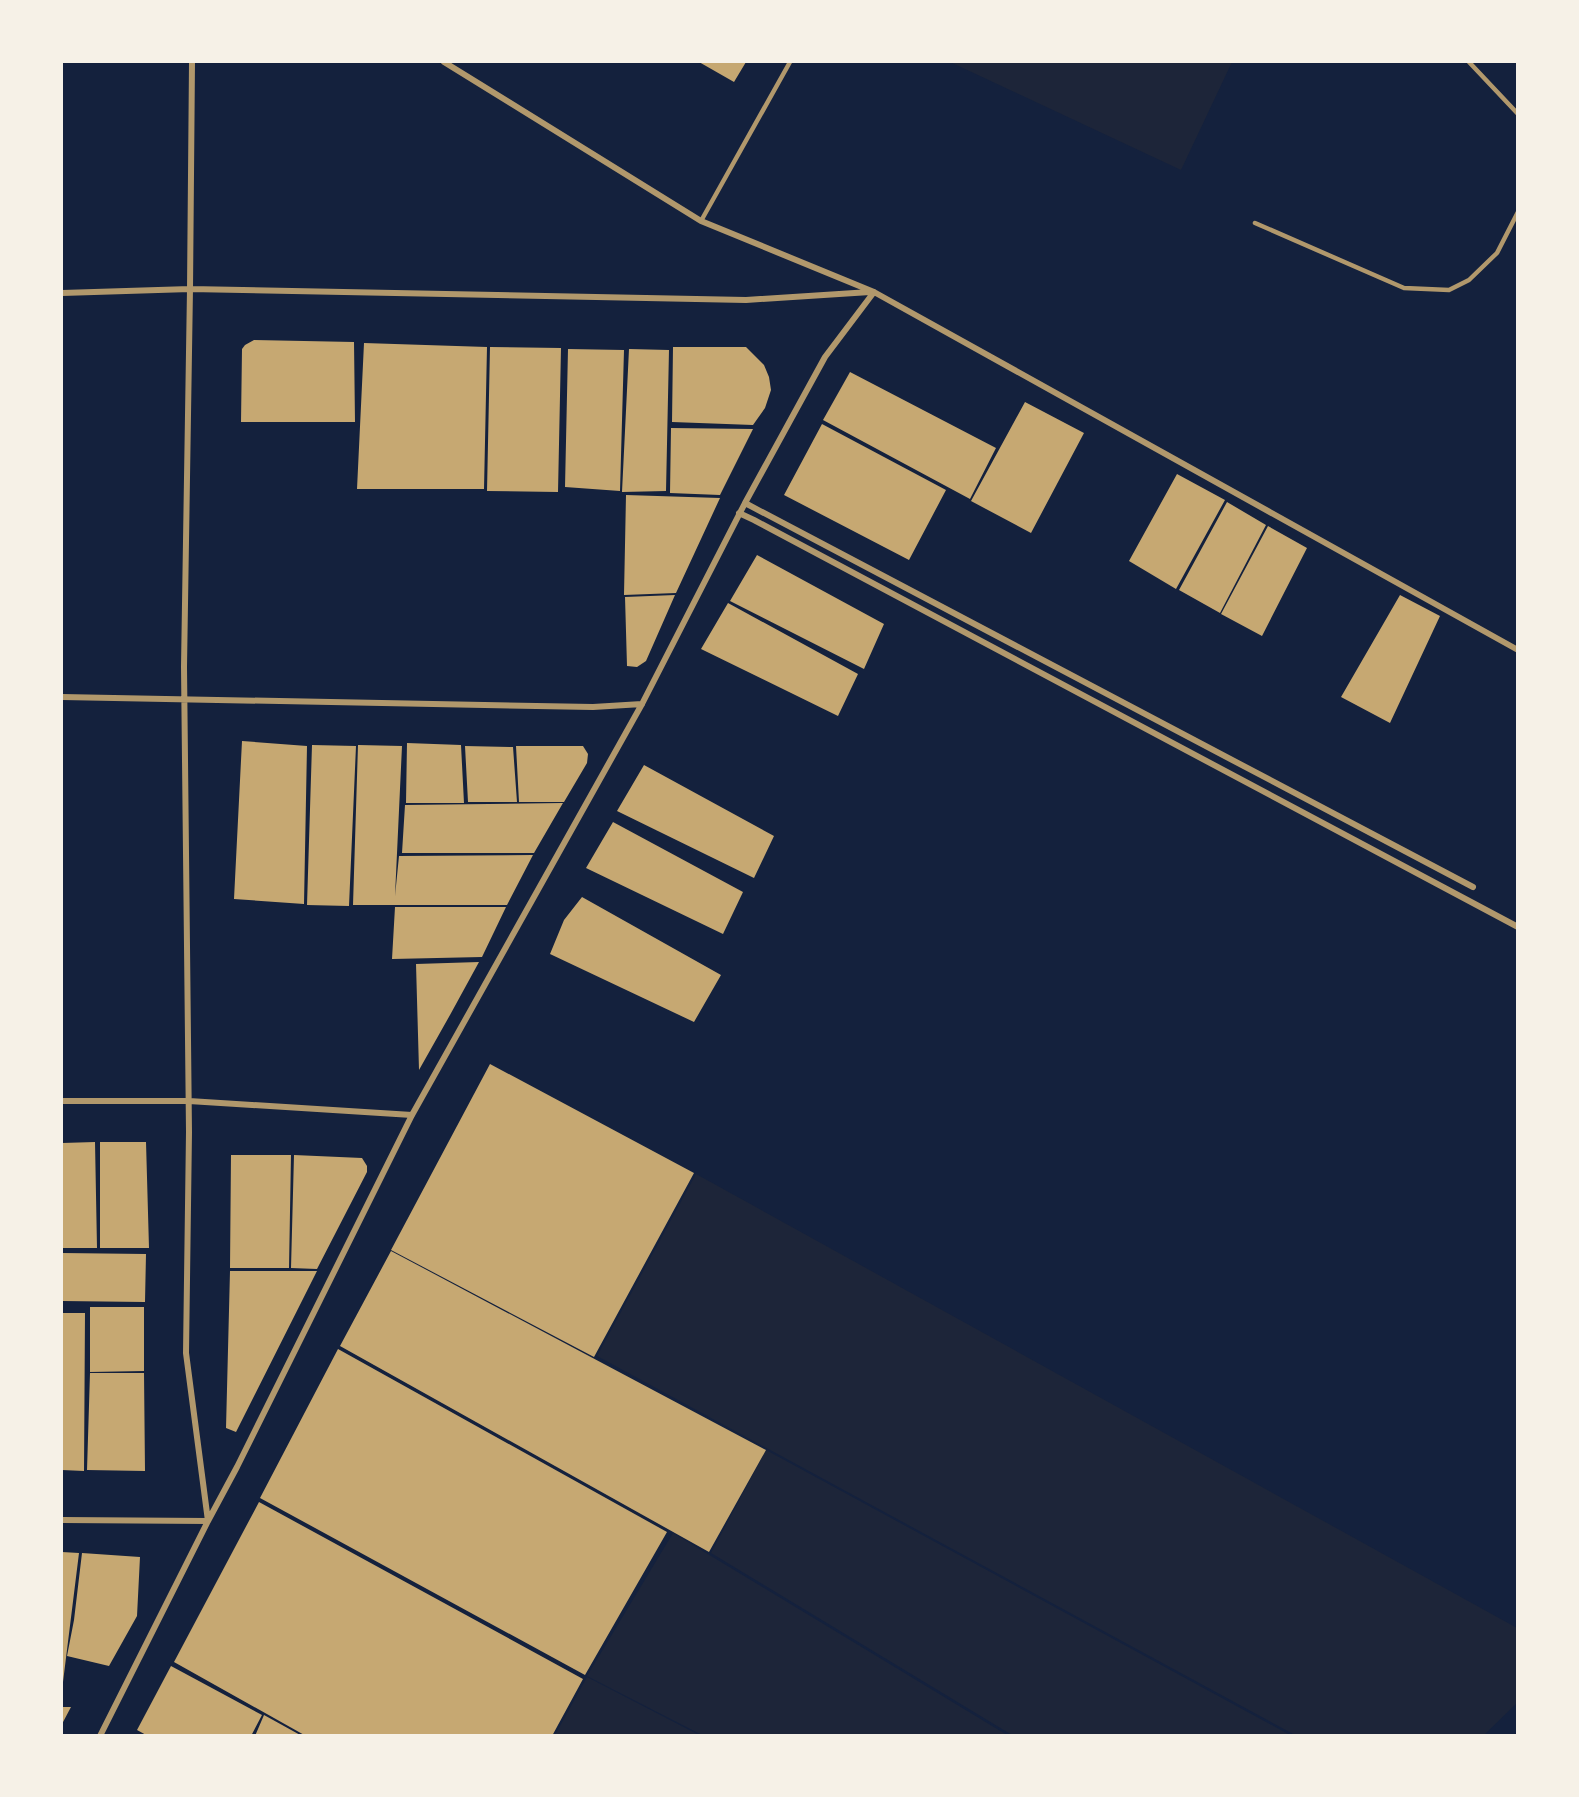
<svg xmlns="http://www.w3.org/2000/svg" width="1579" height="1797" viewBox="0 0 1579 1797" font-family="Figtree,sans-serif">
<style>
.green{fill:#1d2539}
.building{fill:#c6a872}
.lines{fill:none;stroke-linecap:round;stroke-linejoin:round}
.service{stroke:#b1986c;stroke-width:4.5}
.minor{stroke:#b1986c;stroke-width:6}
</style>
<rect width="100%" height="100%" fill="#14213d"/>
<path class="green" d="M950 62H1232L1181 170Z
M696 1174 1517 1628V1703L1484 1735H1295L597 1356Z
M766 1450 1290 1735H1012L711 1553Z
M673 1533 1007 1735H702L587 1676Z
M587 1677 699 1735H555Z"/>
<path class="building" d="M699 62H746L734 82Z
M254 340 354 342 355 422H241L242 349 245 345Z
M364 343 487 347 484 489H357Z
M490 347 561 348 558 492 487 491Z
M673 347H746L764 365 769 377 771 390 765 408 753 425 672 422Z
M568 349 624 350 620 491 565 487Z
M629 349 669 350 666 491 622 492Z
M850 372 996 448 970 499 823 420Z
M1025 402 1084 433 1031 533 971 501Z
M822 424 946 490 909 560 784 495Z
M671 428 753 429 720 495 670 493Z
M1177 474 1225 500 1176 589 1129 561Z
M626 495 720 498 676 593 624 595Z
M1227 502 1266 525 1220 613 1179 590Z
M1268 526 1307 548 1262 636 1221 614Z
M757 555 884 624 864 669 730 601Z
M675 595 646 661 637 667 627 666 625 597Z
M1400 595 1440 616 1390 723 1341 697Z
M728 603 858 674 838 716 701 649Z
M242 741 307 746 304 904 234 899Z
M407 743 461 745 464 803H406Z
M312 745 356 746 349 906 307 905Z
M358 745 402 746 395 896 399 856 533 855 507 905H353Z
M465 746 513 747 517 802H468Z
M516 746H583L588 754 587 763 564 802H519Z
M644 765 774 836 754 878 617 811Z
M563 803 534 853H402L405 805Z
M613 822 743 892 723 934 586 868Z
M582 897 721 975 694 1022 550 954 564 920Z
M395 907H506L482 957 392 959Z
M479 962 450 1015 419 1070 416 964Z
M490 1064 694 1173 594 1357 391 1250Z
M95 1142 97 1248H62V1143Z
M100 1142H146L149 1248H100Z
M231 1155H291L289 1268H230Z
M294 1155 362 1158 367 1166V1172L317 1269 291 1268Z
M391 1251 766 1450 709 1552 340 1346Z
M62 1253 146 1254 145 1302 62 1301Z
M230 1271H317L236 1432 226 1428Z
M90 1307H144V1371L90 1372Z
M62 1313H85L84 1471 62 1470Z
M338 1349 667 1532 585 1675 260 1498Z
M90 1373H144L145 1471 87 1470Z
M259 1502 583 1679 552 1736H306L174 1662Z
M62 1552 79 1553 63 1682H62Z
M82 1553 140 1557 137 1616 109 1666 67 1656 74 1620Z
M171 1666 262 1715 251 1736H148L137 1730Z
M62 1707H71L62 1724Z
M264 1715 302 1736H255Z"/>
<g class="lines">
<path class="service" d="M1469 62 1518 114
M701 221 790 62
M1255 223 1404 288 1449 290 1469 280 1497 253 1518 212"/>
<path class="minor" d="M444 62 701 221 874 292 1518 650
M62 293 190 289 746 300 870 292
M745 503 1473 887
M739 513 754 520 1518 927
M62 697 593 707 642 704
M62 1101H189L412 1115
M62 1520 208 1521 186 1353 189 1132 184 667 190 289 192 62
M100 1736 208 1521 237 1467 412 1115 642 704 745 503 825 357 874 292"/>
</g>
<rect width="1579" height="1797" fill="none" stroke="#f6f1e7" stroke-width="126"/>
</svg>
